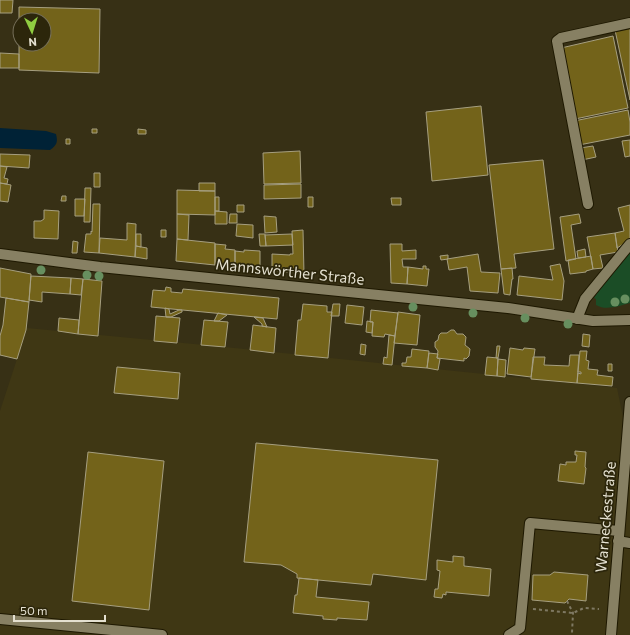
<svg xmlns="http://www.w3.org/2000/svg" width="630" height="635" viewBox="0 0 630 635" font-family="Commissioner,sans-serif">
<style>
.built{fill:#3f3714}
.green{fill:#1b4d26}
.water{fill:#002236}
.building{fill:#73631a;stroke:#a69f80;fill-rule:evenodd}
.lines{fill:none;stroke-linecap:round;stroke-linejoin:round}
.minor-casing{stroke:#1e1800;stroke-width:12}
.path{stroke:#7f7963;stroke-width:2;stroke-dasharray:3 3;stroke-linecap:butt}
.minor{stroke:#878063;stroke-width:10}
.tree{fill:#678f5f}
.labels{text-anchor:middle;dominant-baseline:central;stroke-width:3.5;stroke-linejoin:round;paint-order:stroke}
.street-label{font-size:15px;fill:#e4e0d0;stroke:#2c260b}
</style>
<rect width="100%" height="100%" fill="#373015"/>
<path class="built" d="M0 268 31 274 27 328 225 347 617 388 630 451V635H0V411L17 359 0 355Z"/>
<path class="green" d="M630 251V303C619 306 606 311 596 305V299L594 298 602 285Z"/>
<path class="water" d="M0 128 46 131 56 134C58 142 57 145 50 150L0 148Z"/>
<path class="building" d="M0 0H13L12 13H0Z
M19 7 100 9 99 73 19 70ZM20 20H44V44H20Z
M630 27V100L615 30Z
M613 36 628 108 575 119 561 48Z
M0 53 19 54V68H0Z
M481 106 488 175 432 181 426 112Z
M628 110 630 122V135L579 145 574 121Z
M92 129H97V133H92Z
M138 129 146 130V134H138Z
M66 139H70V144H66Z
M630 140V156L625 157 622 141Z
M593 146 596 157 582 160 580 148Z
M300 151 301 183 264 184 263 153Z
M0 154 30 155 29 168 0 166Z
M543 160 554 249 514 254 516 268 501 269 489 165Z
M0 166 7 167 4 178 8 179 7 184 0 183Z
M94 173H100V187H94Z
M0 183 11 185 8 202 0 201Z
M199 183H215V191H199Z
M301 184V198L264 199V185Z
M85 188H91L90 222H84Z
M177 190 215 191V215L177 214Z
M62 196H66V201H61Z
M215 197H219V211H215Z
M308 197H313V207H308Z
M391 198H401V205H392Z
M75 199H85L84 216H75Z
M93 204H100L99 253 84 252 86 234H91V231L92 232Z
M237 205H244V212H237Z
M630 205V240L617 248 615 233 624 231 618 208Z
M44 210 59 211 58 239 34 238V221H41L44 219Z
M215 211 227 212V224H215Z
M177 214 189 215 188 240 177 239Z
M230 214H237V223H229Z
M579 214 581 223 571 225 576 259 566 261 560 217Z
M264 216 276 217 277 232 265 233Z
M127 223 136 224 135 257 99 253 100 238 127 240Z
M237 224 253 225V238L236 236Z
M161 230H166V237H161Z
M303 230 304 274 272 270V254L290 255V254H293L292 231Z
M615 233 618 252 600 255 603 268 593 269 587 237Z
M136 234H141V247L136 246Z
M259 234H265L266 246H260Z
M292 234 293 245 266 246 265 235Z
M177 239 215 243V265L176 261Z
M73 241 78 242 77 253H72Z
M215 244 226 245 225 249 235 250V267L215 265Z
M390 244H402V251L416 250V259H402L403 267H408L407 284 391 283Z
M136 246 147 248V259L135 257Z
M585 249 586 257 578 258 577 251Z
M244 250 260 251V269L235 267V251L244 252Z
M478 254 481 272 500 273 498 293 470 291 467 267 449 270 447 259Z
M448 255V259L441 260 440 256Z
M591 256 593 269 586 271V272L570 274 568 260Z
M560 264 564 281 562 300 517 295 519 276 553 280 550 266Z
M423 266H426V269H429L427 286 407 284 408 267 423 269Z
M0 268 31 274 29 302 0 297Z
M512 268 513 279H512L510 295 504 294 501 269Z
M31 276 71 278 70 294 42 292V302L29 300Z
M71 278 83 279 81 295 70 294Z
M83 279 102 281 98 336 78 334Z
M166 287 171 288V292L182 293 183 289 279 298 277 319 151 307 153 290 165 291Z
M6 298 29 302 26 330 17 359 0 355V336L3 325Z
M303 304 327 306V312H332L328 358 295 355 298 320H301Z
M333 304H340L339 316H331Z
M347 305 364 307 362 325 345 323Z
M165 308 169 309 170 314 179 310H182V312L171 317H166Z
M371 310 398 313 395 336 385 334 384 337 372 336 373 322H370Z
M398 312 420 315 417 345 394 343Z
M218 313 227 315 219 321H214Z
M156 316 180 318 177 343 154 341Z
M254 317 263 318 267 327 262 326V324Z
M59 318 79 320 78 334 58 331Z
M204 320 228 322 225 347 201 345Z
M367 321 373 322 372 333 366 332Z
M253 325 276 328 274 353 250 350Z
M451 330H454L457 334H463L466 337 465 345 470 349 469 356 466 359 464 358V361L437 358 438 351 435 347V342L438 340 439 335 441 333H447Z
M583 334 590 335 589 347 582 346Z
M389 335 395 336 392 365 383 364 384 357 387 358Z
M361 344 366 345 365 355 360 354Z
M497 346H500L498 358H496Z
M510 348 523 350 524 348 535 349 531 377 507 374Z
M412 349 429 351 427 368 402 366V363H406L407 357H411Z
M580 351H587L586 360 589 361 588 369 598 370 597 375 613 377 612 386 577 383 578 373 581 374V372H578Z
M429 353 438 354 437 358 440 359 438 370 427 368Z
M570 355H579L577 383 531 379 533 357H545L544 365 569 366Z
M487 357 498 358 497 376 485 375Z
M498 359 506 360 505 377 497 376Z
M608 364H612V371H608Z
M117 367 180 373 178 399 114 393Z
M256 443 438 460 426 580 373 574 371 585 297 578V574L281 565 244 562Z
M575 451 586 452 585 467 586 468 584 484 558 481 560 464 566 465V462H576L577 455H575Z
M88 452 164 461 149 610 72 601Z
M453 556 464 557V566L491 569 489 596 446 592V595L443 594 442 598 434 597 435 589H438L440 571 437 570V560L453 562Z
M554 572 588 575 586 601 569 599 565 603 532 600 533 575H550Z
M299 578 318 580 316 597 369 602 367 620 337 618V620L323 619V616L293 613 295 595H297Z"/>
<g class="lines">
<g class="minor-casing">
<path id="minor" d="M588 204 557 41 561 38 630 23
M0 254 100 267 508 308 593 321 630 320
M577 319 585 299 630 244
M618 541 630 543
M0 619 162 635
M509 635 520 628 530 523 619 531
M611 635 630 402"/>
</g>
<path class="path" d="M567 601 573 613 572 633
M533 609 573 613 584 608 599 609"/>
<use href="#minor" class="minor"/>
</g>
<g class="tree">
<circle cx="41" cy="270" r="4.5"/>
<circle cx="87" cy="275" r="4.5"/>
<circle cx="99" cy="276" r="4.5"/>
<circle cx="625" cy="299" r="4.5"/>
<circle cx="615" cy="302" r="4.5"/>
<circle cx="413" cy="307" r="4.5"/>
<circle cx="473" cy="313" r="4.5"/>
<circle cx="525" cy="318" r="4.5"/>
<circle cx="568" cy="324" r="4.5"/>
</g>
<g class="labels">
<g class="street-label">
<text transform="translate(290 271) rotate(6)">Mannswörther Straße</text>
<text transform="translate(605 517) rotate(-85)">Warneckestraße</text>
</g>
</g>
<g transform="translate(32 32) rotate(176)"><circle r="19" fill="#2c260b" stroke="#76705a"/>
<path d="M0-3L7 15L0 10L-7 15Z" fill="#90cd41"/>
<text y="-6" font-size="11" font-weight="bold" text-anchor="middle" fill="#e4e0d0">N</text>
</g>
<path d="M14 615v6h91v-6" fill="none" stroke="#e4e0d0" stroke-width="2"/>
<text x="20" y="615" font-size="12" fill="#e4e0d0" stroke="#2c260b" stroke-width="3" paint-order="stroke">50 m</text>
</svg>
